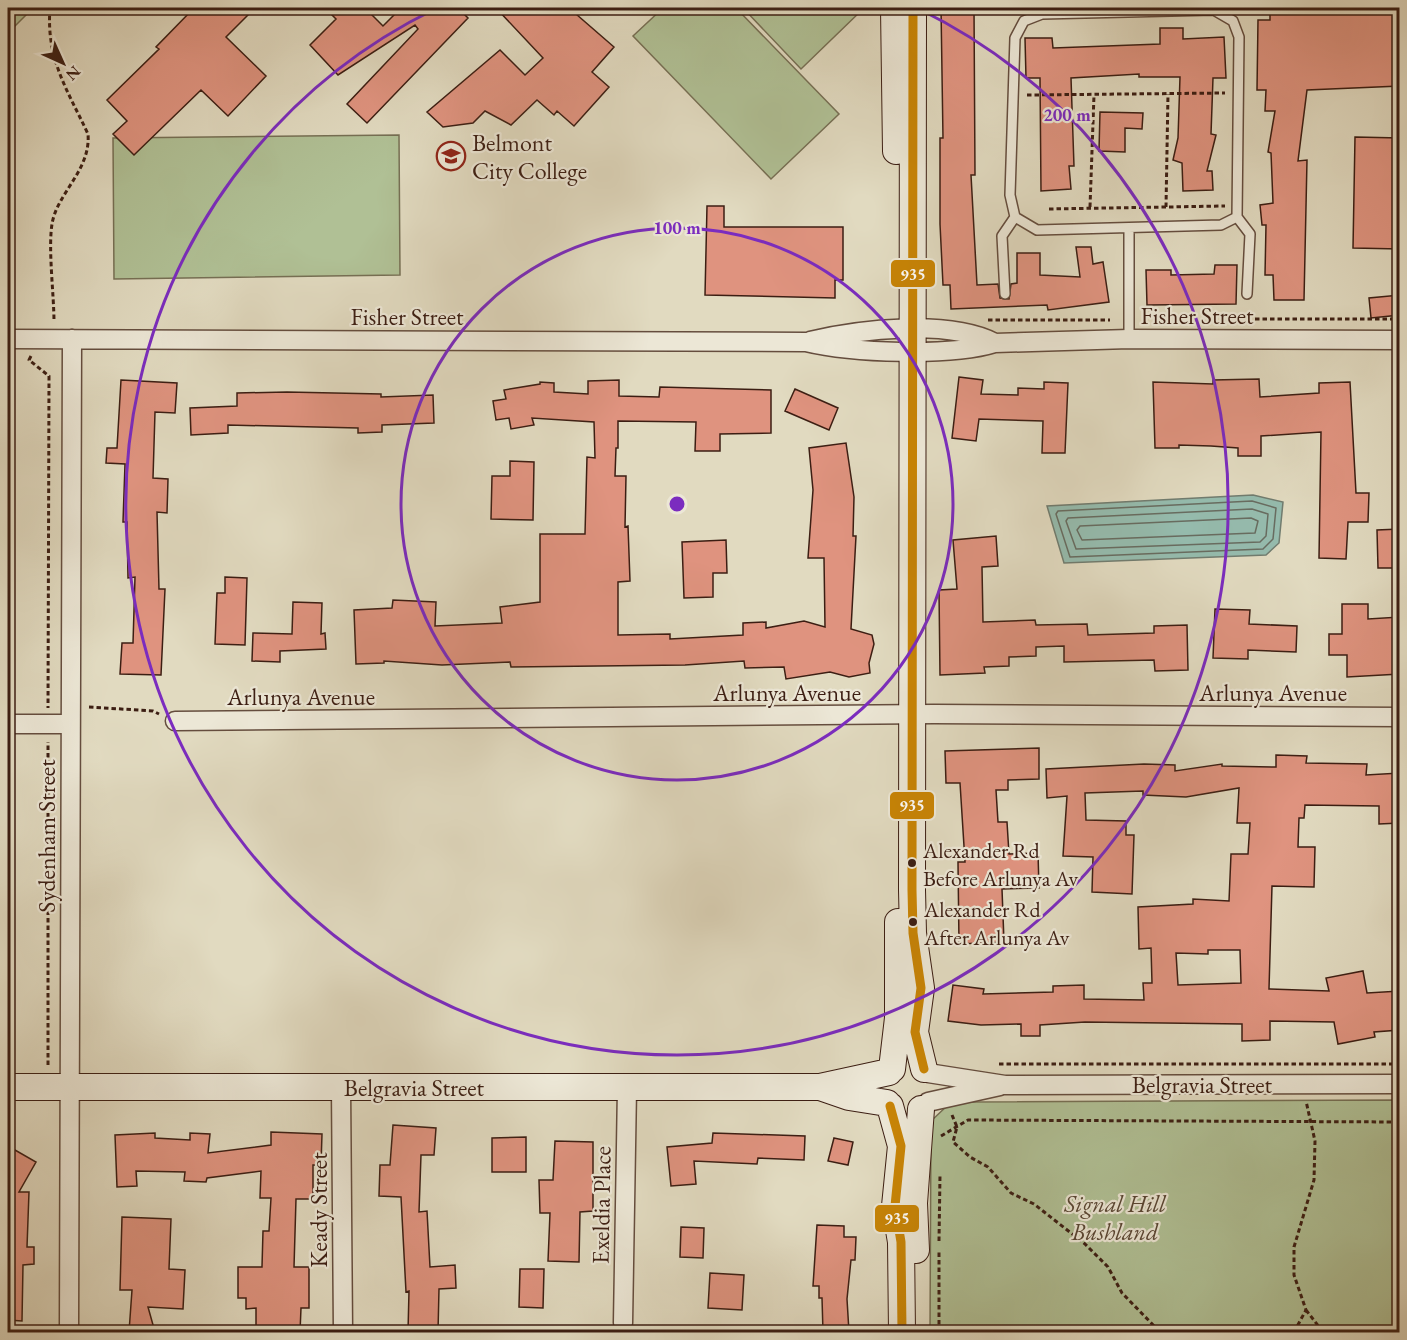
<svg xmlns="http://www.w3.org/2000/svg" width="1407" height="1340" viewBox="0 0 1407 1340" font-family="'EB Garamond',serif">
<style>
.green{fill:#b0c095;stroke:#766f54;stroke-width:1.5}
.water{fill:#95bbad;stroke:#717c6f;stroke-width:1.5}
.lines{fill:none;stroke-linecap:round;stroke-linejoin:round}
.shore{stroke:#686c60;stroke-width:1.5}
.building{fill:#df937f;stroke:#3c1e13;stroke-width:1.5;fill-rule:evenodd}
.lane-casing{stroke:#654d3e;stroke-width:12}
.street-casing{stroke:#654d3e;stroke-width:21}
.secondary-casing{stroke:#3c1e13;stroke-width:28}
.path{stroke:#3c1e13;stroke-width:3;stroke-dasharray:4.5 3;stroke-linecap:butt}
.lane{stroke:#ece7d6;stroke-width:9}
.street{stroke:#ece7d6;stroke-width:18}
.secondary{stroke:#ece7d6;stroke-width:26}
.bus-1-casing{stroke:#ece7d6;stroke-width:14}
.bus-1{stroke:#c88405;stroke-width:9}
.ring{fill:none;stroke:#7b2cbf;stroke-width:3}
.bus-dot{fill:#3c1e13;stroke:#ece7d6;stroke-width:2}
.labels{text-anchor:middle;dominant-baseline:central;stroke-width:4.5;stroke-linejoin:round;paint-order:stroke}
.bus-label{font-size:22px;fill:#3c1e13;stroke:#ece7d6;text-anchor:start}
.poi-label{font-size:24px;fill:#3c1e13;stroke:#ece7d6;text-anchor:start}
.street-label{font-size:24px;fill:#3c1e13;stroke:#ece7d6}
.park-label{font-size:24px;font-style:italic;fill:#594634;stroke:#ece7d6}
.centre{fill:#7b2cbf;stroke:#ece7d6;stroke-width:3}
.ring-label{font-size:18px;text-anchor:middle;font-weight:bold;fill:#7b2cbf;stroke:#ece7d6;stroke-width:4.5;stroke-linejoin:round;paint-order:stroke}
.line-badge{stroke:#ece7d6;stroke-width:2}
.badge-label{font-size:16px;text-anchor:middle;font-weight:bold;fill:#fff}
</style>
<rect width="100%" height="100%" fill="#e1dac0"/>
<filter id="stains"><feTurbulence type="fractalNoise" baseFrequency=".00333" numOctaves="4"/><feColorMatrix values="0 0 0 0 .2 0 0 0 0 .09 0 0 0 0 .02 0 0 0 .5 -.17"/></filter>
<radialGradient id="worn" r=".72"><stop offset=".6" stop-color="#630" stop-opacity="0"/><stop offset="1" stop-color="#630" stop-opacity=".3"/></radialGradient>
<path class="green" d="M8 8H33L8 33Z
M663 8H736L839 114 771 179 633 36Z
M743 8H864L801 69Z
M399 135 400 275 114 279 113 138Z
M1399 1100V1332H930L931 1121 948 1105 966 1102Z"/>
<path class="water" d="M1253 495 1283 502 1279 543 1266 555 1064 563 1047 506Z"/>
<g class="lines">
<path class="shore" d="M1252 501 1276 508 1273 539 1263 549 1070 557 1056 514 1058 511Z
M1252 509 1268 514 1266 536 1260 542 1076 549 1066 521 1068 518Z
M1251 518 1258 521 1255 533 1082 540 1077 530 1080 526Z"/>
</g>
<path class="building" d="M194 8H255L226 37 266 76 228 116 201 90 134 155 113 134 127 121 107 100 159 49 156 47Z
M325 8H365L383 26 401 8H458L468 18 367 123 347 104 418 29 415 25 338 75 310 45 336 19Z
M496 8H569L614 47 592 72 609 87 574 126 557 111 554 115 537 100 511 125 485 111 473 123 443 127 427 112 500 50 525 75 543 58Z
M941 8H974L975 175H971L977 285 998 284 1000 298 1009 299 1011 284 1017 283V253H1040V275L1080 277 1076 247H1091L1093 264 1103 262 1109 302 1048 310 1047 305 951 309 950 285H943L940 224V138H943Z
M1270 8H1400V86L1307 90 1298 161 1307 160 1304 300H1274L1273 275H1265L1266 225H1262L1260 205 1273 203 1271 153 1268 152 1275 111H1265L1266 90H1257L1258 20H1270Z
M1160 28H1183V39L1224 37 1226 78H1213L1211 134 1216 135 1207 171H1212L1213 190 1183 191 1182 163 1173 160 1178 138 1180 77H1139V74L1071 78 1074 166H1069L1071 189 1041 191 1040 78H1026L1025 38H1052L1053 48 1160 44Z
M1100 112 1143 113 1142 129 1125 128V152L1099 151Z
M1355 137 1400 138V249L1353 248Z
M707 206H724V227H843V280H835V298L705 295Z
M1215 265H1237L1236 304 1147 305 1146 270H1171V275L1214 274Z
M1400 295V315L1371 318 1369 298Z
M959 377 983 380 981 394 1018 395V388L1044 389V382L1068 383 1065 453H1042L1043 421 979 419 976 441 952 438Z
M1259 379 1260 397 1319 393V383L1350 382 1356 493H1369L1368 522H1348L1346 559 1319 558 1321 432 1261 436V456H1238V448L1211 446 1179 445V448H1155L1153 382 1213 384V380Z
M121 380 177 383 175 413 155 412 153 478 168 479 167 513 157 512 159 589H165L161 675 120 674 122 643H133L135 577 128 578 127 522H123L125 464 106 463 107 448H117Z
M619 380V396L659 397 660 387 771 390V433L720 434V451H695L696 422 618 421V448H616L615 476H626L625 527 628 526 630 581 618 582V635L670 634V639L743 635V623L766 622V628L804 621 825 627 824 558H808L813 490 809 448 846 443 854 497 853 536H856L851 629 872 635 874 644 869 663 870 673 849 677 830 672 786 679 784 667 745 668 744 661 685 665 511 667 510 662 442 665 384 661V663L356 664 354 610 392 608 393 600 436 602 435 626 502 623 500 607 540 602V534H585L587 457 595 458 594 422 532 418 534 425 511 429 509 418 496 420 493 401 506 399 504 390 540 384V382L554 383V392L588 394V381Z
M795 389 838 408 829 430 785 411Z
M287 392 381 394V397L433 395 434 423 382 425V432L358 433V428L228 425V433L191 435 190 408 237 406V393Z
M510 461 534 462 533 520 491 519 492 476H510Z
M1400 529V568H1378L1377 530Z
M996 536 998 566 982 567 983 622 1035 620 1036 625 1087 624 1088 635 1154 633V626L1187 625 1188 670 1155 671 1154 660 1064 662V646L1036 647V656L1009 657V666L984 667 985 673 940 675 939 590 957 589 953 540Z
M726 540 727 573H713V597L684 598 682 542Z
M225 577 247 578 245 645 215 644 217 593H225Z
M293 602 322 603 321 634 325 633 326 649 280 651V662L252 661 253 633 292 634Z
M1342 604H1368V619L1400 617V674L1347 677V655H1329V634H1342Z
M1215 609 1250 610 1249 624 1297 626 1296 652 1248 650V659L1213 658Z
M1039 748V779L1008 780V790H996L998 822H1007L1009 854 1038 853 1039 888 1002 889 1004 942 959 944 958 862H965L960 783H946L945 751Z
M1276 755 1307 756 1306 763 1367 764 1366 775 1400 773V823L1379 824V806L1305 805 1304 818H1299L1298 847H1315L1314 887 1272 886 1269 989 1329 991 1326 978 1363 971 1367 993 1400 991V1030L1374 1032 1375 1037 1338 1044 1334 1022 1270 1021V1040L1242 1041V1024L1085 1022 1040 1025V1036H1021V1024L981 1025 948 1021 953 985 984 989 983 994 1053 992V986L1084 985V999L1144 1000 1143 983H1152L1151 948 1139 949 1138 907 1193 904V899L1229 901 1231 854H1248L1250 823H1237L1239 788 1186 797 1143 795V791L1085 793 1086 820 1126 821V835H1134L1132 894 1092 892 1093 857 1063 856 1067 796 1047 798 1046 769 1144 764 1175 765V771L1222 764V766L1276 767ZM1208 950H1240L1241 983 1178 985 1176 953 1208 954Z
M393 1125 436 1128 434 1155H421L419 1212 427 1211 430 1267 455 1265 456 1288 439 1289 438 1332H408L409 1291 406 1292 401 1197 379 1196 380 1165H390Z
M271 1132 322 1134 321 1165H313V1199H296L294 1267H309V1308H301L300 1332H256V1308L246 1309V1298H238V1267H262L263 1231H269L271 1198H260L261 1171 207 1178 206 1182 184 1181 185 1172 136 1171 137 1186 117 1187 115 1135 155 1133V1138L190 1140V1133L210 1134 208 1153 271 1145Z
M713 1133 805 1136 804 1160 758 1158 757 1164 694 1161 696 1184 671 1186 667 1147 712 1143Z
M526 1137V1172H492V1138Z
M834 1138 853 1142 848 1165 828 1161Z
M555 1141 593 1142V1211L580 1212 579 1262 548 1261 550 1213H540L539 1180H553Z
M8 1146 36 1162 19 1192H29L27 1247H34V1264L23 1265 22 1321 8 1320Z
M122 1217 171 1219 169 1269 185 1270 183 1309 148 1307 155 1332H129L132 1290H120Z
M817 1225 844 1226V1237H856L855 1260H851L847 1299 849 1332H823L822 1298H819V1286H813Z
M681 1227 704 1228 703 1258 680 1257Z
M520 1269H544L543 1308 519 1307Z
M710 1273 744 1275 742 1310 708 1308Z"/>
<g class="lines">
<g class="lane-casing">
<path id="lane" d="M1214 10 1233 21 1239 37 1237 217 1221 225 1037 230 1015 217 1010 195 1015 38 1024 21 1042 14Z
M1237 217 1250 234 1247 294
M1129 229V339
M1005 294 1002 236 1015 217"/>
</g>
<g class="street-casing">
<path id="street" d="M8 339 806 342C852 353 950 357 995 343L1129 339 1400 340
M810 341C860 329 949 319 995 343
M175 721 934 714 1400 717
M8 724H70
M928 1073 1005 1085 1400 1084
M341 1087 343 1332
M928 1102 1000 1086
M623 1323 627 1088
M69 1332 72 339"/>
</g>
<g class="secondary-casing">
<path id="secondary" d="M894 8 896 151
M913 8 912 890 913 933 921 988 915 1032 924 1069
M892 1069 898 1018V922
M8 1087H820L889 1072
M820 1087 849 1097 887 1103
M890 1106 901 1146 895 1206 901 1242 902 1332
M916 1250 914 1203 921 1109"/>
</g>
<path class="path" d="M50 8C46 59 67 89 88 134 91 170 57 193 52 224 48 249 54 295 54 322
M1027 95 1225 93
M1090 207 1094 95
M1166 207 1168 94
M1049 209 1225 206
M1255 319H1400
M988 320H1110
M31 356 29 360 49 376 48 708
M89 707 153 711 159 714
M999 1064H1400
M48 1065V742
M952 1115 957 1127 953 1142 970 1157 988 1167 1011 1193 1034 1204 1085 1244 1108 1267 1122 1293 1160 1332
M941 1136 968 1120 1400 1122
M939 1241 940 1175
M1306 1310 1323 1332
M939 1332V1250
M1294 1332 1306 1310 1294 1275V1247L1314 1180 1315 1141 1306 1101"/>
<use href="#lane" class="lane"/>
<use href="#street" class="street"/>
<use href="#secondary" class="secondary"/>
<g class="bus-1-casing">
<path id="bus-1" d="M913 8 912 890 913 933 921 988 915 1032 924 1069
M890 1106 901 1146 895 1206 901 1242 902 1332"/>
</g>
<use href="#bus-1" class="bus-1"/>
</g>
<g class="ring">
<circle cx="677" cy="504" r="276"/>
<path d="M919 9A551 551 0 1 1 435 9"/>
</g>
<defs>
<g id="school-ring" transform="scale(1.5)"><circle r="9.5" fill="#ece7d6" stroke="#8f2418" stroke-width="1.5"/><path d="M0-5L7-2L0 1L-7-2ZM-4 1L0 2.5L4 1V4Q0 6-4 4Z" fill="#8f2418"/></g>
</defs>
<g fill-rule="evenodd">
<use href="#school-ring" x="451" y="156"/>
</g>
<g class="bus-dot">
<circle cx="912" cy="863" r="5"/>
<circle cx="913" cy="922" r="5"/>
</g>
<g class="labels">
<g class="bus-label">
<text x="923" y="850">Alexander Rd<tspan x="923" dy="28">Before Arlunya Av</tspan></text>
<text x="924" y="909">Alexander Rd<tspan x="924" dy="28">After Arlunya Av</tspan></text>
</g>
<g class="poi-label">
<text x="472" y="142">Belmont<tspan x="472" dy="28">City College</tspan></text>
</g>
<g class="street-label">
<text x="1197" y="315">Fisher Street</text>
<text x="407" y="316">Fisher Street</text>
<text x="787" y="692">Arlunya Avenue</text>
<text x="1273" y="692">Arlunya Avenue</text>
<text x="301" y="696">Arlunya Avenue</text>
<text transform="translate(46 836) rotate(-90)">Sydenham Street</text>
<text x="1202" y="1084">Belgravia Street</text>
<text x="414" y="1087">Belgravia Street</text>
<text transform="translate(601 1205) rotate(-89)">Exeldia Place</text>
<text transform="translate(318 1210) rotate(-90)">Keady Street</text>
</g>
<g class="park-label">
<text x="1115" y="1203">Signal Hill<tspan x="1115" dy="28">Bushland</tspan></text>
</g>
</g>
<circle cx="677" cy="504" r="9" class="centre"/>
<g class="ring-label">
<text x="1067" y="121">200 m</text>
<text x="677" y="234">100 m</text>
</g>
<g class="line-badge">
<rect x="890" y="259" width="46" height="29" rx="6" fill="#c88405"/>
<rect x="889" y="791" width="46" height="29" rx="6" fill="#c88405"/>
<rect x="874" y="1204" width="46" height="29" rx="6" fill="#c88405"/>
</g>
<g class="badge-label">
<text x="913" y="280">935</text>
<text x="912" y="811">935</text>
<text x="897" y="1224">935</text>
</g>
<rect width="1407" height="1340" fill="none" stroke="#e1dac0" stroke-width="30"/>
<rect x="9" y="9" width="1389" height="1322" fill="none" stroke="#3c1e13" stroke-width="3"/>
<rect x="15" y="15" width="1377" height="1310" fill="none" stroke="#3c1e13" stroke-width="1.5"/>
<g transform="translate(63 63) rotate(135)" stroke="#ece7d6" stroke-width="4.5" paint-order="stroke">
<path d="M0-4.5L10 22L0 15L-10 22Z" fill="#3c1e13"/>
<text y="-9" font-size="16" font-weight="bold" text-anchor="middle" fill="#3c1e13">N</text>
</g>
<rect width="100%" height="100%" filter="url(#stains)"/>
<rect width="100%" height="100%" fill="url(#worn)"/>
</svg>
